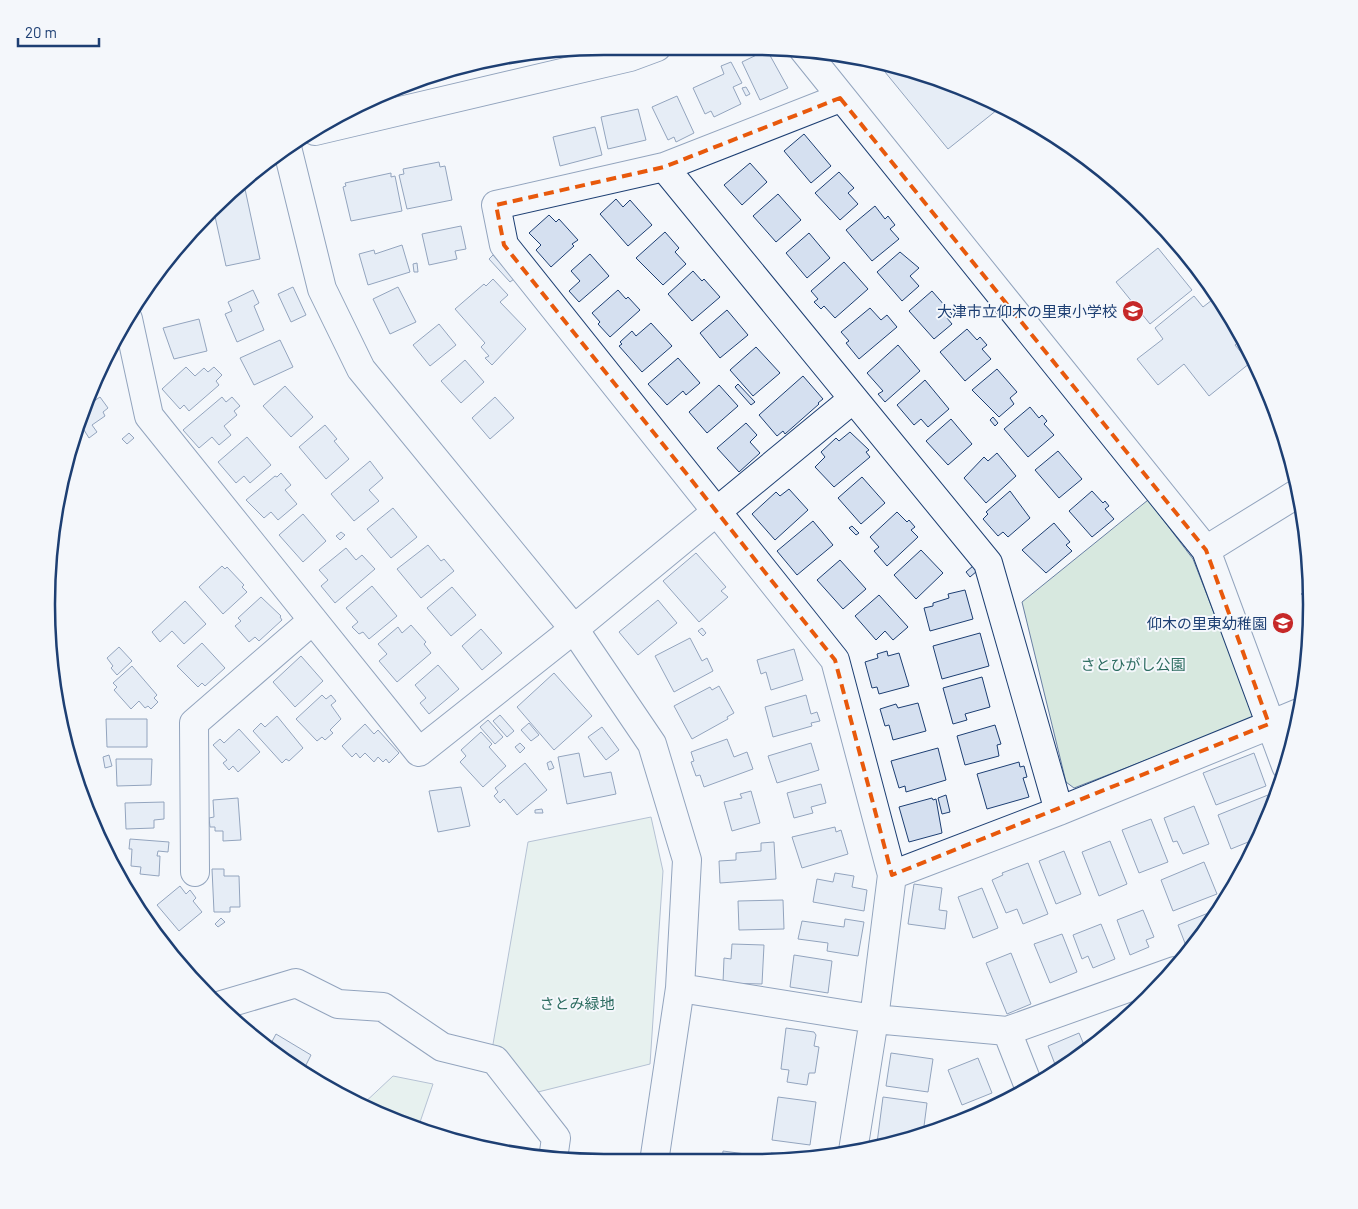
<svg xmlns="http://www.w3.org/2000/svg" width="1358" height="1209" viewBox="0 0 1358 1209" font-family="Barlow,'Noto Sans JP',sans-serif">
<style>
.green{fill:#d7e8df;stroke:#687fa3}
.building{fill:#d5e0f0;stroke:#1d3f73}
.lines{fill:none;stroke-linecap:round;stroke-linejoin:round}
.minor-casing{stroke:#1d3f73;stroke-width:30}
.minor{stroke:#f4f7fb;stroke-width:28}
.marked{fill:none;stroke:#e8590c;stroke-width:4;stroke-dasharray:10 6;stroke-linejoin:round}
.labels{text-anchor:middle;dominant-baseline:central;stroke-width:4;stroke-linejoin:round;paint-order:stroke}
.poi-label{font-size:15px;fill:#1d3f73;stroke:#f4f7fb;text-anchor:end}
.park-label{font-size:15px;fill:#2c6c60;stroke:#f4f7fb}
.rim{fill:none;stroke:#1d3f73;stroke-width:2.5}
</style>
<rect width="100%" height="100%" fill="#f4f7fb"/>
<path class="green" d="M1148 500 1193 559 1255 718 1074 788 1066 782 1022 602Z
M651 817 663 871 650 1064 534 1093 492 1050 528 842Z
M393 1076 433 1084 418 1128 361 1106Z"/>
<path class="building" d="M767 50 788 88 760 100 742 62Z
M876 61 967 89 1002 106 948 149Z
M731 62 742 83 733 87 741 104 714 117 711 111 705 114 693 88 724 74 721 66Z
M746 87 750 94 746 96 742 88Z
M677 96 694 133 676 142 674 137 668 140 652 107Z
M638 109 646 140 608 149 601 117Z
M595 127 602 155 560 166 553 137Z
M804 134 831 166 811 183 784 151Z
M439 162 440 167 445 166 452 200 407 209 399 175 404 174 403 169Z
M750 163 767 182 742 205 724 185Z
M839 172 854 188 848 193 858 204 840 220 815 193Z
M391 173V177L395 176 402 211 351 221 343 187 346 186 345 183Z
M245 189 260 259 226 266 214 212 236 191Z
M778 194 801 220 776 242 753 216Z
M616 199 623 207 630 200 652 225 628 246 600 214Z
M875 206 885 219 888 216 895 225 890 229 899 239 872 261 846 230Z
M549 215 556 222 559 219 578 240 572 244 574 246 551 267 536 250 541 245 529 233Z
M461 226 466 249 455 251 457 259 429 265 422 234Z
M665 232 679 248 675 252 686 264 663 285 636 258Z
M809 233 830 258 807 278 786 253Z
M402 245 410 272 368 285 359 254 374 250 375 254Z
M1158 248 1192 290 1150 324 1116 282Z
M900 252 919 268 910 276 919 286 902 301 877 272Z
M590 254 609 276 579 302 569 291 580 281 571 271Z
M493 255 514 279 510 282 489 259Z
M844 262 868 289 835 318 824 306 821 309 814 302 818 299 811 291Z
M417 263 418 272H414L413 264Z
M693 271 702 281 704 279 720 297 692 321 668 294Z
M493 279 508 295 500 302 526 329 492 365 485 358 489 356 481 347 485 343 455 309 484 284 486 286Z
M293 287 306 315 291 322 278 294Z
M398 287 416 322 390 334 373 299Z
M253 290 259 303 254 306 264 330 237 342 225 314 232 311 228 302Z
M618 290 626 299 628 297 640 310 610 337 598 324 600 322 592 313Z
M932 291 952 314 947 318 952 324 934 339 909 311Z
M1194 296 1203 307 1216 297 1242 339 1235 345 1250 363 1209 396 1184 364 1158 385 1137 359 1163 339 1155 328Z
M870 308 881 320 887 315 897 327 859 359 846 343 849 341 841 332Z
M727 310 748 335 720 358 700 333Z
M199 319 207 351 174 359 163 328Z
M651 323 672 346 642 372 619 346 622 344 620 342 632 331 636 336Z
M439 324 456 345 430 366 413 345Z
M967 329 977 340 980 337 987 345 982 349 991 359 965 381 940 352Z
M280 340 293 367 254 385 240 358Z
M898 345 920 371 885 402 878 394 883 391 867 373Z
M756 347 780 373 753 396 730 370Z
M106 355 109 360 101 365 104 358Z
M678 358 700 383 686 395 683 391 667 405 648 384Z
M465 360 484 382 461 403 441 381Z
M186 367 195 376 204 368 208 372 214 367 222 375 216 381 219 385 189 411 184 405 180 409 162 389Z
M997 369 1017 392 1010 398 1014 404 999 417 972 390Z
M803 376 823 399 818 403 819 404 785 434 783 431 777 436 759 415Z
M925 380 949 409 928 427 921 419 914 425 897 405Z
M738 384 755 402 751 405 735 387Z
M719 385 738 406 707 433 689 412Z
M285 386 313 417 291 437 263 406Z
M100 397 108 408 103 412 105 416 92 425 97 432 89 438 84 430 78 435 88 405Z
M222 397 226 402 232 397 240 406 234 411 237 415 224 426 231 435 219 445 212 437 199 448 183 430Z
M495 397 514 418 490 439 472 418Z
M1030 407 1039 418 1042 415 1047 421 1044 424 1054 435 1028 457 1004 429Z
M993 417 998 423 995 426 990 420Z
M951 419 972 444 948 465 926 441Z
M746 423 757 435 750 442 760 453 739 472 717 448Z
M325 425 337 439 334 441 349 459 326 479 299 447Z
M850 432 869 450 866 452 870 457 834 487 815 467 825 457 821 452 836 438 839 441Z
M129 433 134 438 127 444 122 439Z
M247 437 271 465 250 483 244 476 236 483 218 462Z
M1058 451 1082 479 1059 498 1035 470Z
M997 453 1016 476 986 503 964 478 984 457 988 461Z
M370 461 383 478 369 490 379 501 354 521 331 494Z
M281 473 291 485 285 490 297 504 278 520 271 512 264 518 246 500 275 476 277 477Z
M862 477 885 503 861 524 838 498Z
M789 489 808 510 775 540 752 514 776 492 780 496Z
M1010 491 1030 518 1008 537 1003 532 998 536 983 519 988 514 986 512Z
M1092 491 1103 503 1105 501 1109 506 1105 509 1114 519 1092 537 1069 511Z
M393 508 417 537 391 558 367 529Z
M897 512 907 522 909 520 915 527 911 530 918 537 887 566 874 551 879 547 870 537Z
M303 514 326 541 303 562 279 535Z
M813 521 833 545 797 575 777 551Z
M1054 523 1070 542 1066 545 1072 551 1046 573 1022 550Z
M852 526 859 533 856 535 849 528Z
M341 532 345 535 340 540 336 536Z
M428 545 441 561 444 559 454 571 421 598 397 569Z
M346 548 356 560 362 555 375 569 335 603 321 586 328 580 319 570Z
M921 550 943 573 916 599 894 575Z
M696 553 726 587 721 591 728 597 699 622 663 581Z
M840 560 866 589 843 609 817 580Z
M222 566 225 569 227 567 244 585 242 587 247 592 223 614 199 587Z
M973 566 977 571 970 577 966 572Z
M1310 585 1309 601 1301 594Z
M372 586 397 616 369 639 363 632 359 634 352 627 358 622 346 608Z
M452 587 476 615 451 636 427 608Z
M965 590 973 619 930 631 924 608 933 606V603L949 598 948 594Z
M879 595 908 627 893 640 885 631 876 640 855 616Z
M261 597 281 616 280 617 282 620 259 641 255 637 249 642 235 626 241 621 238 618Z
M658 600 677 623 638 655 619 632Z
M185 601 206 624 184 644 172 631 160 642 152 632Z
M411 625 426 642 424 644 431 653 397 682 379 661 387 654 378 644 398 627 402 633Z
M702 628 706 633 703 636 698 631Z
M481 629 502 653 482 670 462 646Z
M980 633 989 666 942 679 933 646Z
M690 638 702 661 707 658 713 671 674 692 655 656Z
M202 643 225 668 205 686 202 683 198 687 177 666Z
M119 647 132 661 117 675 111 668 113 666 107 658Z
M794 649 803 680 771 690 766 672 761 674 757 660Z
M887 651 888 656 899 653 909 686 879 694 877 687 872 688 865 662 878 658 877 654Z
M301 656 323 681 295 707 273 682Z
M438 665 459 689 429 714 420 703 426 698 415 685Z
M132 666 157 695 154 698 158 702 151 709 148 706 145 708 139 701 131 709 114 690 117 687 113 683Z
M554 673 592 716 554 750 517 707Z
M982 677 990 707 965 714 967 720 953 724 943 688Z
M719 686 734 713 727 717 728 719 692 739 674 706 710 687 712 690Z
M322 695 326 699 331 695 336 701 331 705 341 719 330 730 333 733 325 740 322 737 317 741 296 719Z
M806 695 811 714 817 712 820 721 811 723 812 726 773 737 765 707Z
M918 703 926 731 893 740 889 725 885 726 880 709 896 704 898 708Z
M500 715 514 731 507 737 493 721Z
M277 716 303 748 289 761 286 759 282 763 253 731 261 723 265 727Z
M106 719H147V747H107Z
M488 720 503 737 495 744 480 727Z
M529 723 539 735 531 741 521 730Z
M365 724 374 734 378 730 399 753 389 763 386 759 383 762 378 757 374 762 365 753 360 758 356 753 352 757 342 746Z
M995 725 1001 744 997 745 999 756 965 765 957 736Z
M602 727 619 750 606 760 588 737Z
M239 729 260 752 238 772 233 766 229 770 223 763 227 760 213 745 220 739 224 743Z
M481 732 492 744 489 747 506 766 483 787 460 762 466 756 461 750Z
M727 739 734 757 747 752 753 769 704 787 700 775 696 776 691 762 694 761 691 752Z
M520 743 525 748 520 753 515 747Z
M811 743 819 770 777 783 768 756Z
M938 748 946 780 906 792 905 786 899 788 891 761Z
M579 753 584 777 611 772 616 794 567 804 558 757Z
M1254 753 1266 786 1216 805 1203 773Z
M109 755 112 766 105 768 103 757Z
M116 759H152L151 785 117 786Z
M551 761 554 768 549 770 547 763Z
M1019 762 1020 767 1024 766 1027 777 1023 778 1029 797 987 809 977 774Z
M525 763 547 790 517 815 504 799 500 803 494 796 498 792 495 788Z
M821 784 826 803 811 807 813 813 794 818 787 793Z
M461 787 470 826 438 832 429 791Z
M751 791 760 823 732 831 724 802 742 798 740 794Z
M946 795 950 812 942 814 938 798Z
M1268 795 1272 806 1258 838 1231 849 1218 815Z
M238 798 241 840 223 841V831H215V827H210L209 818 214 817 213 800Z
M932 798 933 800 936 799 942 833 909 842 899 807Z
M164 802V819L154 820V828L126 829 125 803Z
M1194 806 1209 844 1183 854 1177 841 1173 842 1164 818Z
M542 809 543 813H535V810Z
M1151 819 1168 862 1139 873 1122 830Z
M835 827 836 832 841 830 848 854 802 868 792 837Z
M130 839 169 842 168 852 158 851 157 856H160L159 876 140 874 141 867 131 866 132 849H129Z
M1110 841 1127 884 1099 896 1082 852Z
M774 842 776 879 720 883 719 861 736 860V853L761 851V843Z
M1064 851 1081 894 1056 904 1039 861Z
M1250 855 1244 868 1240 859Z
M1204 862 1217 894 1173 911 1161 880Z
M1028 863 1048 914 1023 924 1017 909 1006 913 992 880 1003 875 1002 873Z
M212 869H224V876H239L240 907H230V912H214Z
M835 873 854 876 852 887 867 890 864 911 813 902 817 879 833 882Z
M914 884 942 888 939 910 947 911 945 929 908 924Z
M180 886 186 894 190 890 196 898 193 901 202 912 179 931 157 905Z
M982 888 998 928 973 938 958 897Z
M783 900 784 929 739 930 738 901Z
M1143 910 1154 937 1146 940 1149 947 1130 955 1117 920Z
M1211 912 1213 917 1188 951 1178 925Z
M221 918 225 922 218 927 215 924Z
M845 919 864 922 858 956 827 951 828 943 798 939 802 921 844 927Z
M1101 924 1115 959 1093 968 1088 956 1082 959 1073 935Z
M1062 934 1077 972 1050 983 1034 944Z
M732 944 764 945 762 984 723 983 724 958 731 959Z
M1011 953 1031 1004 1007 1014 986 963Z
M794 955 832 961 828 993 790 987Z
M1131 1012 1116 1026 1113 1019Z
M786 1028 814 1032 816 1035 814 1046 819 1047 815 1073H809L807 1085 787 1082 789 1070 781 1069Z
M1079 1033 1087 1052 1061 1067 1060 1065 1056 1067 1048 1046Z
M276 1034 311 1055 303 1071 268 1049Z
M891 1053 933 1059 928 1092 886 1086Z
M978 1058 992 1093 962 1105 948 1070Z
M778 1097 816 1102 810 1145 772 1140Z
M883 1097 927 1103 923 1134 898 1144 877 1143Z
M989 1105 991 1109 956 1122 955 1118Z
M723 1151 753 1155 752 1162H722Z
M771 1153 799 1156 798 1160 770 1162Z"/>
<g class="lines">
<g class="minor-casing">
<path id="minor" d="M803 49 1206 550 1286 766
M840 98 664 167 496 205 504 245 835 660 892 875 874 1019 853 1151
M315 131 630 57 657 47
M287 147 322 289 361 369 574 629 652 744 687 860 680 988 654 1162
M664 167 988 563 1059 811
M128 319 149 416 419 752 574 629 853 399
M1206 550 1298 493
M195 872 194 723 313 620
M892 875 1059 811 1299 713
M680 988 874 1019 1007 1031 1175 971
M222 1005 296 983 338 1004 383 1007 442 1047 495 1060 556 1138 553 1159
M1007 1031 1029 1087"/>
</g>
<use href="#minor" class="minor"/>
</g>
<path d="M0 0H1358V1209H0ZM840 98 1206 550 1269 724 892 875 835 660 504 245 496 205 664 167Z" fill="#f4f7fb" fill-opacity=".55" fill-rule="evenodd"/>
<path class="marked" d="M840 98 1206 550 1269 724 892 875 835 660 504 245 496 205 664 167Z"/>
<defs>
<g id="school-disc" transform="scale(1.125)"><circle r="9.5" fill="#c62828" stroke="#f4f7fb"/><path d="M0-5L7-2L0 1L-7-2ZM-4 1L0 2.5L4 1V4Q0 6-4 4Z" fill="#fff"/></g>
</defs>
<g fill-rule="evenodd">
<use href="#school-disc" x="1133" y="311"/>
<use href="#school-disc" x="1283" y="623"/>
</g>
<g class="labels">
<g class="poi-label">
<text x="1117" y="311">大津市立仰木の里東小学校</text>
<text x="1267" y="623">仰木の里東幼稚園</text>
</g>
<g class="park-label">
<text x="1133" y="664">さとひがし公園</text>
<text x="577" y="1003">さとみ緑地</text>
</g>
</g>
<path d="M0 0H1358V1209H0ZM604 55H754A549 549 0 0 1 1303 604V605A549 549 0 0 1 754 1154H604A549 549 0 0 1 55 605V604A549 549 0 0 1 604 55Z" fill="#f4f7fb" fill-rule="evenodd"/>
<path class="rim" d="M604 55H754A549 549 0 0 1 1303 604V605A549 549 0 0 1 754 1154H604A549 549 0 0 1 55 605V604A549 549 0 0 1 604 55Z"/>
<path d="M18 38v8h81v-8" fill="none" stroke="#1d3f73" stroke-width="2.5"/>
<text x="25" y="38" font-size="15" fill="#1d3f73" stroke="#f4f7fb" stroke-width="4" paint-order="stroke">20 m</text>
</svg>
